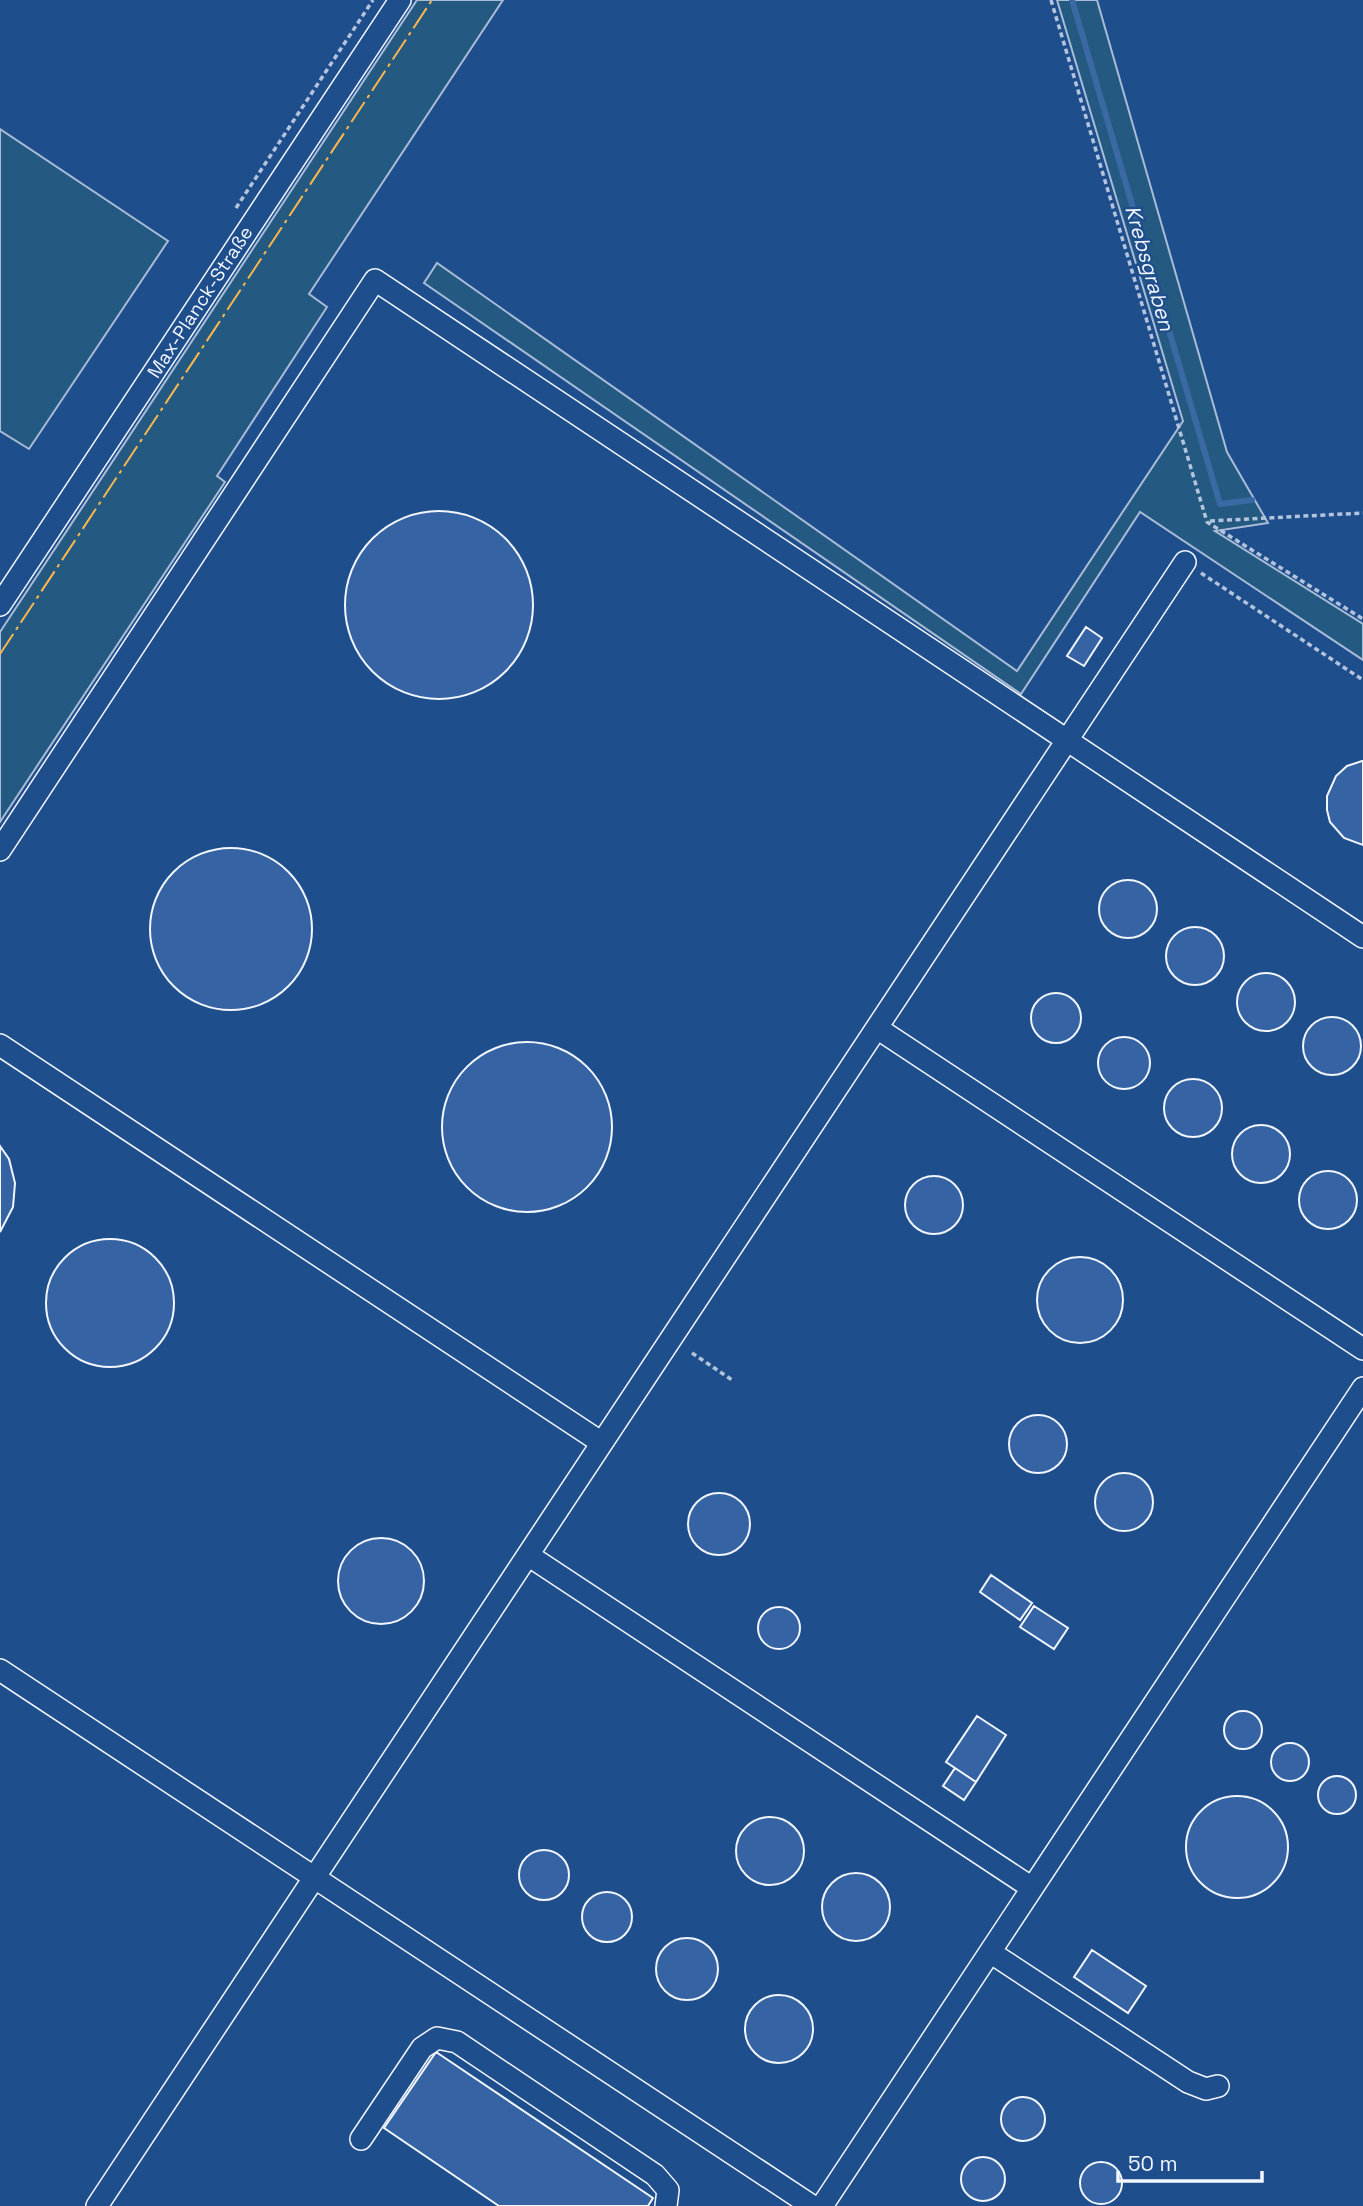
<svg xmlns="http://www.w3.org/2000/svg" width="1363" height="2206" viewBox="0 0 1363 2206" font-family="'Space Grotesk',sans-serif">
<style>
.green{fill:#245a82;stroke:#a8bbd7;stroke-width:2}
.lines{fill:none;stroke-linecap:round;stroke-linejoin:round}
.stream{stroke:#3b69a3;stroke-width:6}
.building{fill:#3563a3;stroke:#f2f6ff;stroke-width:2}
.minor-casing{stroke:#f2f6ff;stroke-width:24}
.path{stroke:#b3c4dc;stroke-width:3.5;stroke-dasharray:5 3.5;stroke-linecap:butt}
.minor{stroke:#1f4e8c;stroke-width:21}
.power{stroke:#ffb74d;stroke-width:2;stroke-dasharray:24 5 3.5 5;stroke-linecap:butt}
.labels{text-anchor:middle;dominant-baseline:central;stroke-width:5;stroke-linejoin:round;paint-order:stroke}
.street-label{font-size:19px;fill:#f2f6ff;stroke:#1f4e8c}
.water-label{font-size:21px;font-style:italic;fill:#f2f6ff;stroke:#1f4e8c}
</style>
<rect width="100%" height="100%" fill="#1f4e8c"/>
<path class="green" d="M417 0H503L309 294 327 307 217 476 225 482 0 822V632Z
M1057 0H1097L1227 452 1268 523 1215 531 1363 624V660L1140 512 1021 694 424 283 437 263 1017 671 1183 421Z
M0 129 168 241 29 449 0 431Z"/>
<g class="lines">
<path class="stream" d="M1072 0 1220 504 1252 500"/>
</g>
<path class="building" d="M345 605a94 94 0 1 1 188 0a94 94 0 1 1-188 0Z
M1086 627 1102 638 1084 666 1067 656Z
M1362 761H1363V845L1344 838 1330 822 1327 810V796L1336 776 1347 766Z
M150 929a81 81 0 1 1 162 0a81 81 0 1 1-162 0Z
M1099 909a29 29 0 1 1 58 0a29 29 0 1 1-58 0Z
M1166 956a29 29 0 1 1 58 0a29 29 0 1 1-58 0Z
M1237 1002a29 29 0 1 1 58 0a29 29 0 1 1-58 0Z
M1031 1018a25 25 0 1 1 50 0a25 25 0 1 1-50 0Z
M1303 1046a29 29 0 1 1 58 0a29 29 0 1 1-58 0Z
M1098 1063a26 26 0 1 1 52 0a26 26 0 1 1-52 0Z
M442 1127a85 85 0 1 1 170 0a85 85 0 1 1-170 0Z
M1164 1108a29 29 0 1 1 58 0a29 29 0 1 1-58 0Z
M1232 1154a29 29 0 1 1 58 0a29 29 0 1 1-58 0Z
M0 1146 9 1159 15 1183 13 1207 0 1232Z
M1299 1200a29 29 0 1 1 58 0a29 29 0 1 1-58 0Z
M905 1205a29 29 0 1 1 58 0a29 29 0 1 1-58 0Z
M46 1303a64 64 0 1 1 128 0a64 64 0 1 1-128 0Z
M1037 1300a43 43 0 1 1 86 0a43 43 0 1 1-86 0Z
M1009 1444a29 29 0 1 1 58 0a29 29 0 1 1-58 0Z
M1095 1502a29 29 0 1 1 58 0a29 29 0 1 1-58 0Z
M688 1524a31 31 0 1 1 62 0a31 31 0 1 1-62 0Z
M338 1581a43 43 0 1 1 86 0a43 43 0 1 1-86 0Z
M991 1575 1032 1603 1020 1620 980 1592Z
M1034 1606 1068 1628 1054 1649 1020 1627Z
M758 1628a21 21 0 1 1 42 0a21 21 0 1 1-42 0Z
M1224 1730a19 19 0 1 1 38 0a19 19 0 1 1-38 0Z
M977 1716 1006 1735 976 1782 946 1762Z
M1271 1762a19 19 0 1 1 38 0a19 19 0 1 1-38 0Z
M955 1768 976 1782 964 1800 943 1786Z
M1318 1795a19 19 0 1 1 38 0a19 19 0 1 1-38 0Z
M1186 1847a51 51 0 1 1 102 0a51 51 0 1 1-102 0Z
M736 1851a34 34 0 1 1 68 0a34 34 0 1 1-68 0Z
M519 1875a25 25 0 1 1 50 0a25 25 0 1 1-50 0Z
M822 1907a34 34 0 1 1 68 0a34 34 0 1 1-68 0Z
M582 1917a25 25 0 1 1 50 0a25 25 0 1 1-50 0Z
M656 1969a31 31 0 1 1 62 0a31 31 0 1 1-62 0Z
M1092 1950 1146 1986 1128 2013 1074 1977Z
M745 2029a34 34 0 1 1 68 0a34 34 0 1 1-68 0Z
M436 2052 653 2198 648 2206H499L384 2128Z
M1001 2119a22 22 0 1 1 44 0a22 22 0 1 1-44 0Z
M961 2179a22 22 0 1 1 44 0a22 22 0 1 1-44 0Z
M1080 2183a21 21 0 1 1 42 0a21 21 0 1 1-42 0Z"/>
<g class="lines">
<g class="minor-casing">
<path id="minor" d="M0 605 400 0
M0 850 375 280 1363 937
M877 1028 1363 1349
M0 1045 602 1443
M528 1555 1032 1888
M0 1670 812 2206
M990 1952 1188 2082 1206 2089 1218 2086
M361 2139 422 2048 437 2038 457 2042 655 2175 668 2190 666 2206
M97 2206 1185 562
M822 2206 1363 1388"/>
</g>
<path class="path" d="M1051 0 1207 522 1363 619
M236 208 373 0
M1210 521 1363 513
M1201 573 1363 680
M692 1353 732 1380"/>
<use href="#minor" class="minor"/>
<path class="power" d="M0 654 432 0"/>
</g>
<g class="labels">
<g class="street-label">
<text transform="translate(200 302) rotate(-57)">Max-Planck-Straße</text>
</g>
<g class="water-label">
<text transform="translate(1150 268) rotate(74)">Krebsgraben</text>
</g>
</g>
<path d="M1118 2171v10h144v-10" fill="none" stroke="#f2f6ff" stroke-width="3.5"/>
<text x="1128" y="2171" font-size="21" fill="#f2f6ff" stroke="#1f4e8c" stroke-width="5" paint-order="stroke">50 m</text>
</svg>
